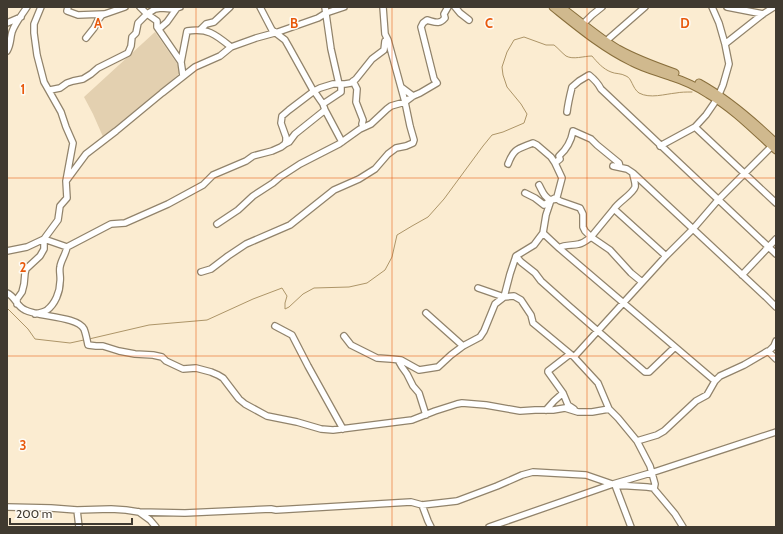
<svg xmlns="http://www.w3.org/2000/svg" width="783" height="534" viewBox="0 0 783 534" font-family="Cabin,sans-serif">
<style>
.green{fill:#e3d0b0}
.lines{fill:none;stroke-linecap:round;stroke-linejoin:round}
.stream{stroke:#ad9568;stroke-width:1}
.minor-casing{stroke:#91836b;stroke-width:8}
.major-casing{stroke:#896f3c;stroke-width:9}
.minor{stroke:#fff;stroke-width:5.5}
.major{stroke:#d0b98e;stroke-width:7}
.grid{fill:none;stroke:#e8590c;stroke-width:1;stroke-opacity:0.55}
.grid-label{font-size:13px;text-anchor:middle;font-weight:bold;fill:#e8590c;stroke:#fefbf5;stroke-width:3;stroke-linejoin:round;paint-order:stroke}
</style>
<rect width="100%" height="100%" fill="#fbecd1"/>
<path class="green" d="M155 32 180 68 181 72 152 98 104 139 93 114 84 97Z"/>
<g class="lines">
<path class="stream" d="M7 308 28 329 35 339 70 343 84 340
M89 339 149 325 207 320 253 299 282 288 287 296 285 303V309L289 307 303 294 314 288 349 287 367 283 385 270 392 257 397 235 412 226 428 217 444 199 483 146 492 135 503 132 524 123 527 114 521 104 507 87 503 75 502 67 507 52 514 40 524 37 546 45H554C558 48 562 53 566 56 573 60 584 56 592 56 597 62 603 69 611 72 615 74 621 73 626 76 632 78 632 88 639 93 650 99 665 94 676 93 681 92 686 92 692 92"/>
<g class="minor-casing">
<path id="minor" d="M41 7 34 24V33L37 55 44 82 48 89 50 90 60 88 67 83 73 81 83 79 91 74 98 68 128 53 131 46 132 37 136 33 138 23 147 14 155 9 161 8 173 9 177 8 180 7
M68 7 67 11 78 15 104 14
M140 7 147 14 157 21V27L181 62 187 31C208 28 215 34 231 47L256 38 278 32 318 18 326 13 344 7
M260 7 272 30 285 40 289 47 314 92
M325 7 331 49 339 84
M455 7 460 13 469 20
M712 7 719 23 725 44
M727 7 763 14
M7 23 21 17
M583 24 592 15 602 7
M159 29 167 22 177 8
M200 30 206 24 214 22 230 7
M86 38 94 28 98 20 102 15 125 7
M606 41 645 7
M7 51C11 44 10 39 12 32 15 23 22 15 27 7
M181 62 183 76
M353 81 357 89 356 102 363 120 362 124 363 127
M401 87 413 96
M48 89 61 112 66 127 73 143 66 181
M314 91 323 104 325 110 342 142
M323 104 341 92V84
M567 112C568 103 570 95 572 87L579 81 589 75C594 79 598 83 601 89L776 254
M695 127 776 203
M285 144 289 142 295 134 325 110
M660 146 695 127 706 115 717 99 723 85 729 64 725 44 763 14 774 7
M555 163 560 159 559 156C567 149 571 142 573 131L591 139 597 145 619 163 620 167
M613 166 627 169 633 173 766 297 776 307
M539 185C542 190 544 198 551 200
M525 193 535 198 544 205 551 200 557 199 560 201 580 208 583 214V227L585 231 591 237 610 250 631 273 642 282
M614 209C618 202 633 194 635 187 636 183 633 177 633 174
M217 224 238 210 253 196 273 183 280 177 300 164 339 144 360 129 371 124 387 109 391 106 405 102 413 96 420 93 437 83 434 79 421 27 423 23 427 20C435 22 439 25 445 18L444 14 448 7
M543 233 559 248C566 244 572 246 579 244 584 243 587 240 591 237L614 209 666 256
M559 248 715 381
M7 251 27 247 44 239 67 247 111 224 125 223 168 204 203 185 213 175 246 161 253 156 272 151 281 147 285 144 286 141V137L281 123 282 116 289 110 314 91 320 88 333 84H345L351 83 356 79 372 59 384 50 385 41 388 40 385 34 383 7
M516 256 521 262 535 273 541 281 569 306 645 372H649L675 347
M201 272 211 269 228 256 246 244 290 225 334 190 359 179 375 169 388 154 396 148 406 146 413 143 414 140 410 126 405 102 388 40
M742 275 776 239
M478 288 504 297 514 296 521 300 531 315 533 323 574 357 598 383 609 409
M7 293C16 297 16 306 25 310 38 317 77 316 84 329 86 334 87 340 88 345L96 346H103L119 351 135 354 153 355 162 357 166 361 183 369 196 368 211 372 218 375 223 378 239 399 245 404 267 416 297 422 321 429 333 430 412 420 435 411 457 404 462 403 486 405 520 411 535 410H553L565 408 578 412H592L609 409 618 418 637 441 657 435 664 431 696 401 707 395 715 381 720 376 744 365 768 351 776 359
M17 304V299L22 292 24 284 25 273 26 269 40 256 44 249V239L58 220 60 206 67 198 66 181 86 154 116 131 162 93 195 67 220 56 231 47
M426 313 463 346
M35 314C39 313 44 312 47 310 55 304 60 292 60 282 61 277 59 272 60 267 61 260 66 254 67 247
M275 326 292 335 308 366 343 429
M344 336 351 345 377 358 391 359 401 360 419 370 438 367 451 355 463 346 480 337 484 331 495 304 504 297 510 274 516 256 534 245 543 233 546 215 551 200 557 197 562 178 555 163 551 157 537 145 533 143C518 149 514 148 508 164
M769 351 774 346 776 341
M570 354 548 371V372L563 393 568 405 574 409
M574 357 666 256 693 229 718 200 772 146
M398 360 402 367 407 374 413 386 419 393 426 415
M546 410 554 401 563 393
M637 441 650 466 655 484 654 489 665 502 675 514 683 527
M615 485 631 527
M422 505 428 521 431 527
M7 507 51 508 77 510 111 509 126 510 139 512 185 513 271 509 276 510 411 502 422 505 457 501 497 486 522 475 533 472 586 475 615 485 647 487 654 488
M77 510 79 527
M139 512 150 520 156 527
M489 527 613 484 654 472 776 432"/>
</g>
<g class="major-casing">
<path id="major" d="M553 7C578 27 603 48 632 62 645 69 659 72 672 77 685 81 697 87 708 94 734 109 754 130 776 150
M561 7C580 21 598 37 618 49 636 59 655 66 675 73
M699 83C728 99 752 120 776 143"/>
</g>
<use href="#minor" class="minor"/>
<use href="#major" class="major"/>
</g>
<path class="grid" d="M196 7V527M392 7V527M587 7V527M7 178H776M7 356H776"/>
<g class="grid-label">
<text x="98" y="28">A</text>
<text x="294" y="28">B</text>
<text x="489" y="28">C</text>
<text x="685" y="28">D</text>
<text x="23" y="94">1</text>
<text x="23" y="272">2</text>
<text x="23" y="450">3</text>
</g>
<rect width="783" height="534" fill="none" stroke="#403a30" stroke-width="16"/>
<path d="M10 518v6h122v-6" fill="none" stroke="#403a30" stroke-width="2"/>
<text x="16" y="518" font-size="12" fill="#403a30" stroke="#fefbf5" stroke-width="3" paint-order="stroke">200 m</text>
</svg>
